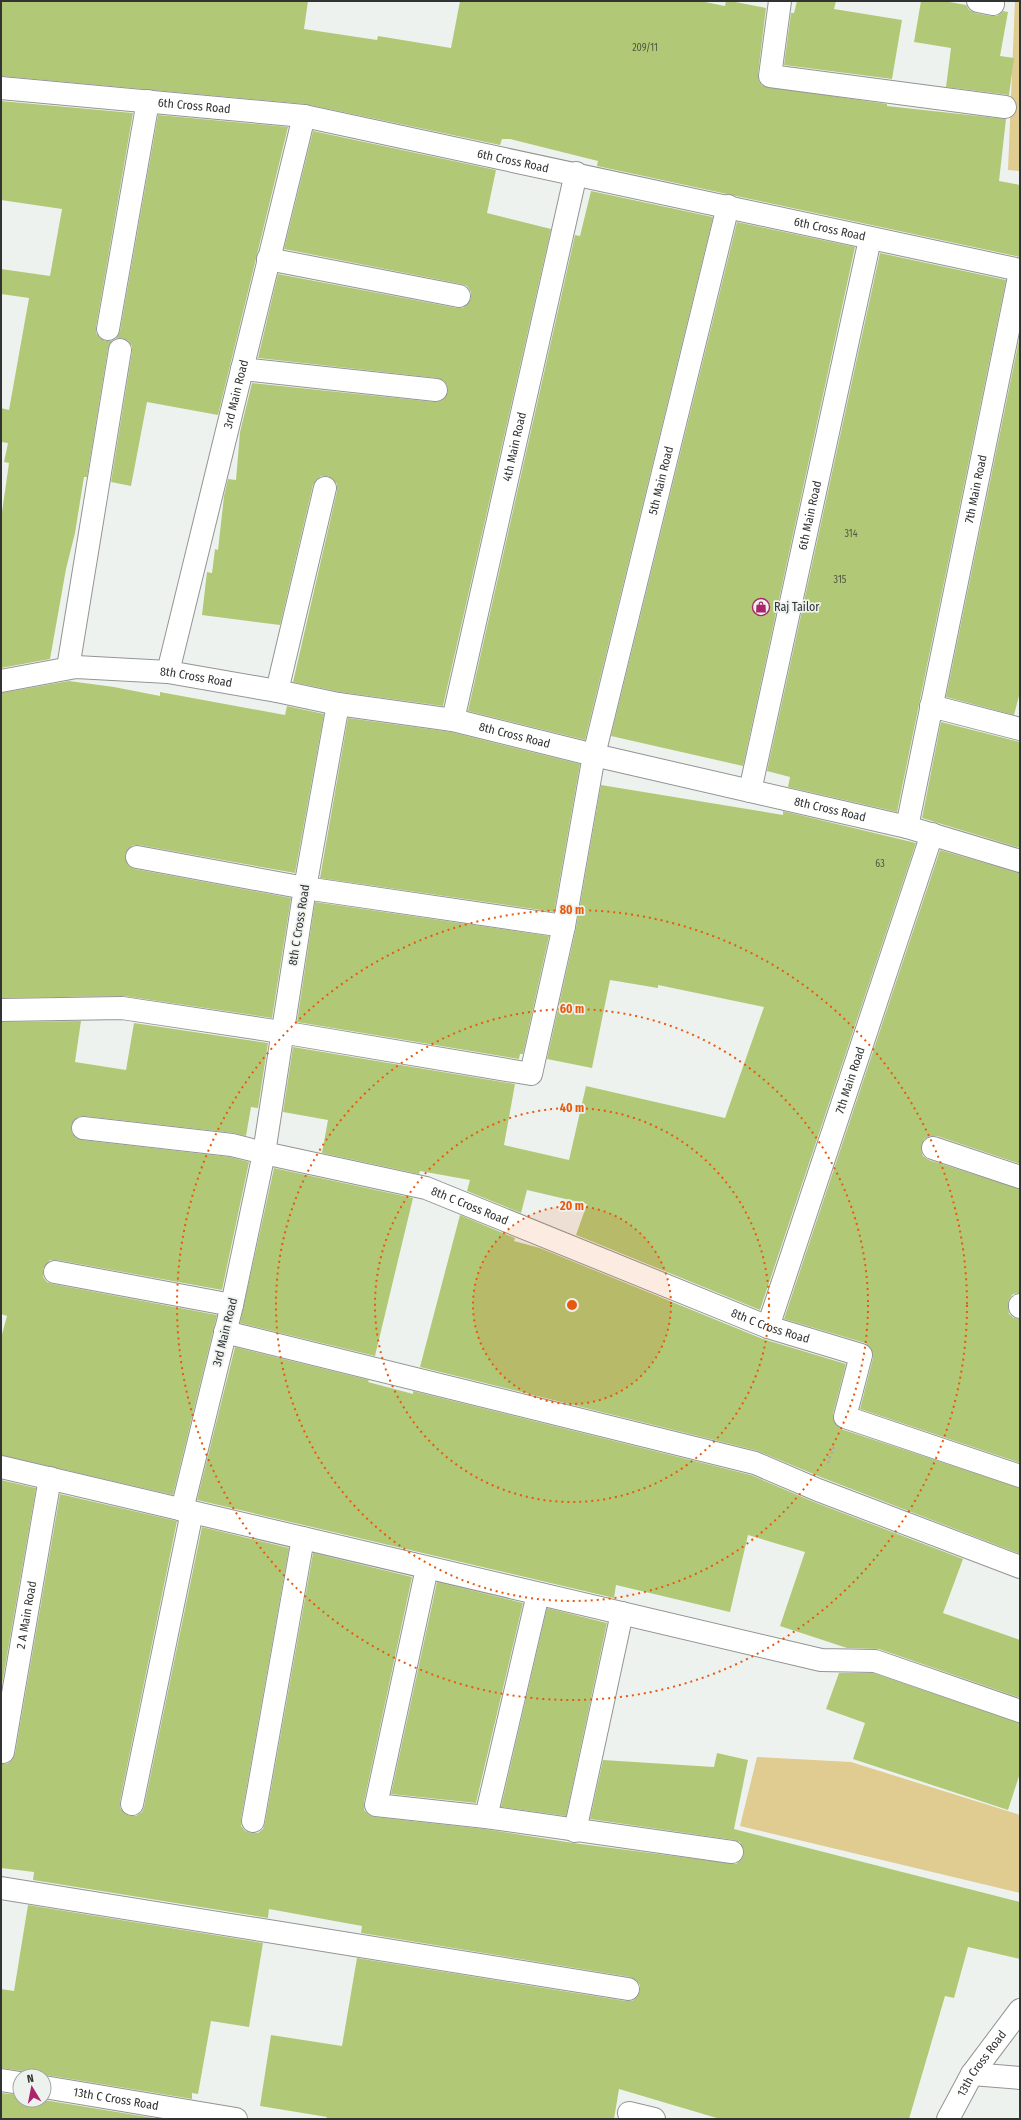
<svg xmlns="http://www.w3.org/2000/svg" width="1021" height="2120" viewBox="0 0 1021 2120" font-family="'Fira Sans Condensed',sans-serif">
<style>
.grass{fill:#e0cb90}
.building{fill:#b1c977}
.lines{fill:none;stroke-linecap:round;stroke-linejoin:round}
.street-casing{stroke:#929593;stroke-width:24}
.path{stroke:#a8aba9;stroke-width:2.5;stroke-dasharray:2 3;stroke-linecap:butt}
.street{stroke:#fff;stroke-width:22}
.ring{fill:none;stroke:#e8590c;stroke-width:2;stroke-dasharray:2 4}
.labels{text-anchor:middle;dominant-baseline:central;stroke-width:3.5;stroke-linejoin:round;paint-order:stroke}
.number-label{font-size:10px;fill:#525944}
.street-label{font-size:12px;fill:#323433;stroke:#eef2ef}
.poi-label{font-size:12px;fill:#323433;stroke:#eef2ef;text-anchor:start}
.centre{fill:#e8590c;stroke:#eef2ef;stroke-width:2}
.ring-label{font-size:12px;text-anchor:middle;font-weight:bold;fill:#e8590c;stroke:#eef2ef;stroke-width:3.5;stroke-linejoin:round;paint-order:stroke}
</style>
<rect width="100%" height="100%" fill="#eef2ef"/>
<path class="grass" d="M1015 1H1020V171L1008 170Z
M757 1757 851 1762 1020 1815V1893L740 1826Z"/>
<path class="building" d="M1 1H308L304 29 377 40 378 36 451 48 460 1H700L725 6 726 1H730L766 8 758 74 759 81 763 86 887 104V106L1006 119 999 181 1020 185V257L597 166 598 161 510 139H502L500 145 305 104 1 76Z
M797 1H836L834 9 902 20 892 79 784 65 791 13H794Z
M921 1H944L966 5 969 10 975 13 991 16H997L1003 11 1008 12 1000 56 1014 58 1009 95 946 87 951 48 914 42Z
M1 101 133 113 96 327V333L100 338 105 341H112L108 348 87 477H84L75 533 66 569 50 659 1 668V519L9 463 4 462 8 443 1 442V408L9 410 29 298 1 294V269L50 276 62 209 1 200Z
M158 115 288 127 218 415 147 402 131 486 111 482 132 352V346L128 341 122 338H116L120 331Z
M313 131 496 170 487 213 551 229 443 706 340 692 293 682 337 491V484L328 476H321L316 480 313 485 280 625 202 615 207 572 212 573 215 549 218 550 224 496 228 479 236 480 240 432 252 383 435 402 441 401 448 392 447 385 443 380 437 378 258 358 278 274 457 308H463L471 299V292L467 286 461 284 284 249Z
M591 191 713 217 585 740 468 711 575 235 580 236Z
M737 222 855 247 743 766 611 736Z
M880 253 1006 280 897 812 788 787 790 777 767 771Z
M1020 335V692L1014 715 946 697Z
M69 681 114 687 160 696V692L285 715 287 706 324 714 295 873 139 845H133L128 849 125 855 129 866 135 869 291 898 272 1018 124 996 1 998V693Z
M348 718 451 732 580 764 554 912 320 878Z
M941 722 1020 742V848L922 818Z
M601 785 783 815V811L916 843 760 1310 576 1235 587 1204 527 1190 521 1213 467 1191 470 1180 420 1171 419 1174 322 1153 328 1120 283 1112 293 1047 515 1084 504 1145 569 1160 586 1086 725 1118 764 1007 658 985V988L610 980 592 1068 547 1059 576 928Z
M940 850 1020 873V1164L937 1136H930L924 1139 921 1150 923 1156 929 1160 1020 1189V1293L1013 1294 1009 1299 1008 1305 1009 1314 1014 1318 1020 1319V1463L860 1409 873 1358 870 1347 865 1343 784 1319Z
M315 902 549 936 523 1054H520L519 1059 297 1022Z
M81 1021 75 1062 126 1070 134 1023 268 1043 258 1108 251 1107 246 1136 234 1133 84 1116 78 1117 71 1126 72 1133 76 1138 82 1140 230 1157 249 1162 222 1290 57 1260H50L43 1269V1277L47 1282 53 1284 217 1315 173 1495 1 1455V1338L7 1316 1 1314V1022Z
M274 1168 413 1198 375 1356 240 1323Z
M460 1215 515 1238 514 1241 540 1248 763 1339 846 1364 833 1414 836 1425 841 1429 1020 1488V1554L823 1478 758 1451 420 1367Z
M235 1347 369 1380 368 1382 413 1394V1391L751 1475 814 1502 963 1559 943 1613 1020 1640V1698L879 1649 847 1648 780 1626 805 1552 748 1535 730 1612 616 1585 614 1598 197 1500Z
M1 1480 36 1488 1 1690Z
M60 1494 177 1521 120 1801V1808L129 1816H136L142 1812 144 1807 202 1527 289 1548 241 1819V1826L245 1831 251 1833H258L263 1829 265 1823 313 1553 412 1577 364 1802V1810L369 1815 375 1817 484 1829 573 1843 736 1864 742 1859 744 1853 740 1842 734 1840 590 1819 603 1760 714 1767 717 1753 748 1760 734 1829 1020 1902V1959L968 1947 954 1998 945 1996 909 2119H720L619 2089 614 2119H326L327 2117 260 2106 271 2035 342 2046 357 1958 626 2001H632L637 1997 640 1991V1985L636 1980 630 1977 361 1933 362 1926 269 1909 268 1918 33 1880 34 1872 1 1868V1764H7L12 1760 15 1754Z
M437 1582 523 1603 476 1803 391 1794Z
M547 1608 607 1623 566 1816 501 1807Z
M839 1673H873L1020 1723V1773L1008 1810 853 1759 865 1723 826 1709Z
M28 1905 263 1943 249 2027 211 2021 198 2094 192 2093V2099L46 2075 30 2076 22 2071 1 2068V1989L14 1991Z
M1 2093 20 2095V2100H44L160 2119H1Z"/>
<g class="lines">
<g class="street-casing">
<g id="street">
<path d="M780 1 770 76 1005 107"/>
<path d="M978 1 993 4"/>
<path id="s1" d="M1 88 304 116 1020 270"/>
<path d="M268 259 459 296"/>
<path d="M108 329 148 101"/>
<path d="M242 369 436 390"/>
<path d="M68 668 120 350"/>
<path id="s2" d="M168 672 304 116"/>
<path id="s3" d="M1 681 76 667 168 672 277 691 338 704 453 720 594 755 907 827 1020 861"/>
<path d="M277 691 325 488"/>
<path id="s4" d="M338 704 305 888 264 1153 426 1188 768 1327 861 1355 845 1417 1020 1476"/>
<path d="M931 706 1020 729"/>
<path id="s5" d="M453 720 576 173"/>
<path id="s6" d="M750 791 870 239"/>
<path id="s7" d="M907 827 1020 272"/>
<path d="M137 857 305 888 564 926"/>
<path id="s8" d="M1 1010 122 1008 281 1032 531 1074 564 926 594 755 728 206"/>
<path d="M83 1128 232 1145 264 1153 232 1305 182 1510"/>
<path d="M933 1148 1020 1177"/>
<path d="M55 1272 232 1305"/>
<path d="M1020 1305V1307"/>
<path id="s9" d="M768 1327 932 834"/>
<path d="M225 1332 755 1463 818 1490 1020 1567"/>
<path d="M1 1467 821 1660 875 1661 1020 1711"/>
<path d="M427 1568 376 1805 486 1817 732 1852"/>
<path id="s10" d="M3 1752 50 1478"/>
<path d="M132 1804 192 1512"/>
<path d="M486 1817 538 1594"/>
<path d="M253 1821 303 1538"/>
<path d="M575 1831 622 1613"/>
<path d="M1 1888 628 1989"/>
<path d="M972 2074 1020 2078"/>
<path d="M1 2080 20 2083"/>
<path id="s11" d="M44 2087 236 2119"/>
<path d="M629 2113 654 2119"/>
<path id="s12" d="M948 2119 972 2074 1020 2010"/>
</g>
</g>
<path class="path" d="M828 1463 835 1444"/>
<use href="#street" class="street"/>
</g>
<circle cx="572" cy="1305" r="99" fill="#e8590c" fill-opacity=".12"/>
<g class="ring">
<circle cx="572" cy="1305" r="99"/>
<circle cx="572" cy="1305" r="197"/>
<circle cx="572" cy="1305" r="296"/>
<circle cx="572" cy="1305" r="395"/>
</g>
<defs>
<g id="shop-ring" transform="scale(0.9)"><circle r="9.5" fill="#eef2ef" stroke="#ac2469" stroke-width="1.5"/><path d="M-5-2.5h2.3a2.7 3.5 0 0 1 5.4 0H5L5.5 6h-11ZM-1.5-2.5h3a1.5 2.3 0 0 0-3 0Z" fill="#ac2469"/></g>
</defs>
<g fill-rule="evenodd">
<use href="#shop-ring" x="761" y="607"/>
</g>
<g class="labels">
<g class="number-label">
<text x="645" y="48">209/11</text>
<text x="851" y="534">314</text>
<text x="840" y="580">315</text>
<text x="880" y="864">63</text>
</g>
<g class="street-label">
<text stroke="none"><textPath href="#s1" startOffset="194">6th Cross Road</textPath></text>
<text stroke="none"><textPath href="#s1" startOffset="518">6th Cross Road</textPath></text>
<text stroke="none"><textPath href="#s1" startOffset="842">6th Cross Road</textPath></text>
<text stroke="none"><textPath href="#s2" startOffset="286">3rd Main Road</textPath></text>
<text stroke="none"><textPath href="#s5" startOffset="280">4th Main Road</textPath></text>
<text stroke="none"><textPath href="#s8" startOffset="1143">5th Main Road</textPath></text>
<text stroke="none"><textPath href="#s7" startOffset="345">7th Main Road</textPath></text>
<text stroke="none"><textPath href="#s6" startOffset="282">6th Main Road</textPath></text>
<text stroke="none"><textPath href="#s3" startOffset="197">8th Cross Road</textPath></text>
<text stroke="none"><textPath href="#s3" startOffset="521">8th Cross Road</textPath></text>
<text stroke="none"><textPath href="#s3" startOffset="845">8th Cross Road</textPath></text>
<text transform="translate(299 925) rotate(-81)">8th C Cross Road</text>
<text stroke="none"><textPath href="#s9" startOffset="260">7th Main Road</textPath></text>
<text stroke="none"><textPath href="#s4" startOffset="668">8th C Cross Road</textPath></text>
<text stroke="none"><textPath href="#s4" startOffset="992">8th C Cross Road</textPath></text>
<text transform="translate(225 1332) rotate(-76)">3rd Main Road</text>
<text stroke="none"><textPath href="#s10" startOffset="139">2 A Main Road</textPath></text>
<text stroke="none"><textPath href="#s12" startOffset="65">13th Cross Road</textPath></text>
<text stroke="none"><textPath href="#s11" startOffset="73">13th C Cross Road</textPath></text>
</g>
<g class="poi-label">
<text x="774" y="607">Raj Tailor</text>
</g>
</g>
<circle cx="572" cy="1305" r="6" class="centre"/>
<g class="ring-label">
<text x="572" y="914">80 m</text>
<text x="572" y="1013">60 m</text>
<text x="572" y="1112">40 m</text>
<text x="572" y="1210">20 m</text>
</g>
<rect width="1021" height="2120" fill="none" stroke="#323433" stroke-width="4"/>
<g transform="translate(32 2088) rotate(350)"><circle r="19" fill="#eef2ef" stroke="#a3a6a4"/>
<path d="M0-3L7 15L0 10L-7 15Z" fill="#ac2469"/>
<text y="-6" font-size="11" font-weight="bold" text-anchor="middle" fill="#323433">N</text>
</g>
</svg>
